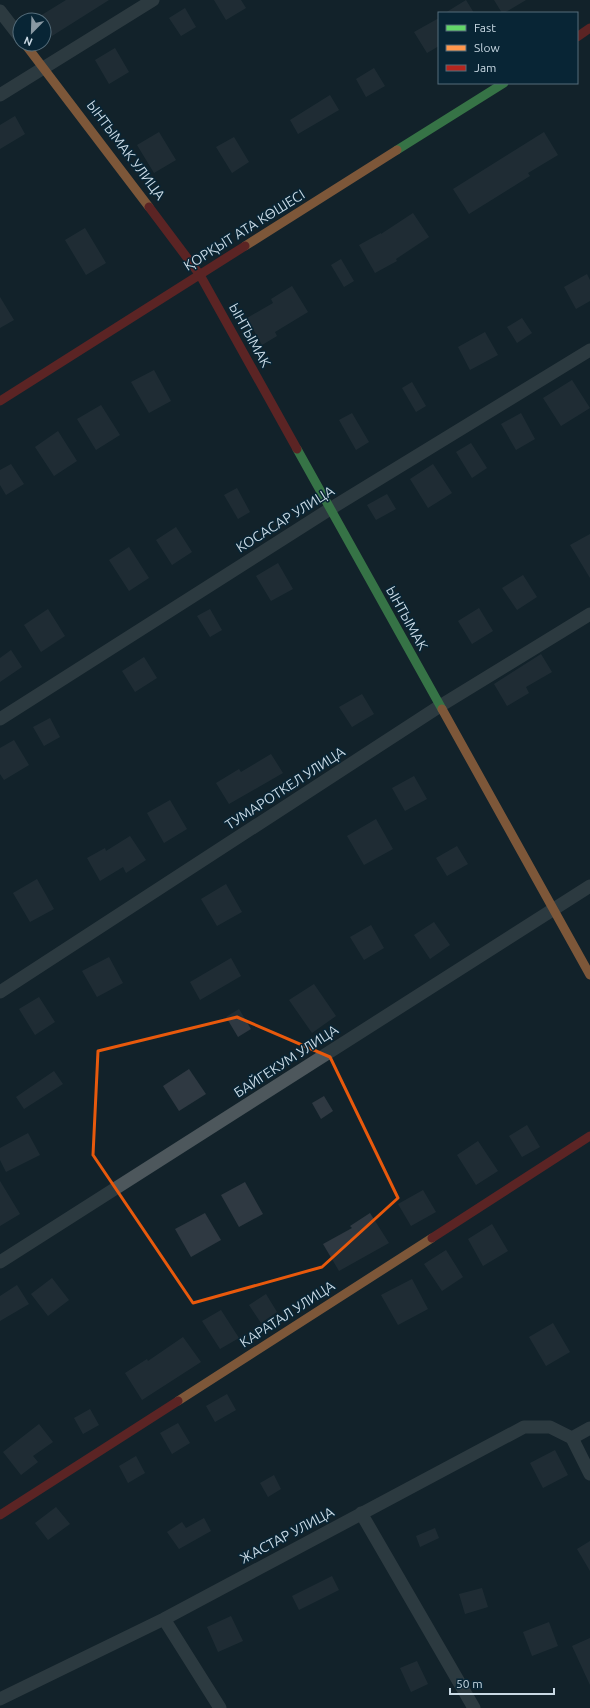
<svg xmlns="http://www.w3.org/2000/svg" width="590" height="1708" viewBox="0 0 590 1708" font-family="Ubuntu,sans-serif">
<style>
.building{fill:#2f3942}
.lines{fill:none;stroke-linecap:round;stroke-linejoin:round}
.street{stroke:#4d575c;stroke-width:13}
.fast{stroke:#63d668;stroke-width:9}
.slow{stroke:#ff974d;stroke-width:9}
.jam{stroke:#b3261e;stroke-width:9}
.marked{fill:none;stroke:#e8590c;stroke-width:3;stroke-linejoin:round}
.labels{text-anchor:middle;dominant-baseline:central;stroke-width:3;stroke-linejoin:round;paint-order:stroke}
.street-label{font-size:14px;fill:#c9d9e4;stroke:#082535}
</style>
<rect width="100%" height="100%" fill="#12222a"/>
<path class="building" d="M66 0H109L52 36 40 16Z
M214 0H241L246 8 226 20Z
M466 0 474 13H445Z
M494 0H526L504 13H502Z
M185 8 196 27 181 36 169 18Z
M439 18V46L427 53 414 32Z
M115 48 129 72 109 84 95 60Z
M374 68 385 86 366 97 356 79Z
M330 95 339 110 298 134 290 120Z
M15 116 25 134 0 149V125Z
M159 132 176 160 154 173 137 145Z
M544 132 558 155 528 173 530 176 469 214 453 189Z
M234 137 249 162 232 173 216 147Z
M413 213 429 237 396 259 397 261 375 273 359 245 381 233V234Z
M85 228 106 263 86 275 65 240Z
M341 259 354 281 344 287 331 265Z
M587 274 590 280V301L576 309 564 287Z
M292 286 308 312 275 332 277 336 262 345 247 318 273 303 271 299Z
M0 297 14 320 0 328Z
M522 318 532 333 517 343 507 327Z
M485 332 498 355 470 370 458 347Z
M154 370 171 401 149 413 131 382Z
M572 380 590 408 561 426 543 398Z
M412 382 426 406 416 412 402 388Z
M101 405 120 435 96 450 77 419Z
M352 413 369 442 356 450 339 420Z
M521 413 535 439 516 450 501 424Z
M58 431 77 461 54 476 35 447Z
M471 443 487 468 472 478 456 452Z
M11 464 24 484 6 495 0 485V470Z
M433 464 452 493 428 508 410 479Z
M237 488 250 512 238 519 224 495Z
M387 494 396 509 376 520 367 505Z
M176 527 192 552 172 565 156 540Z
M590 534V578L570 545Z
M129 547 149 578 129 591 109 560Z
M278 563 293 589 271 601 256 576Z
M523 575 537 597 517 610 502 588Z
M479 608 493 631 472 644 458 621Z
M48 609 65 636 41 652 24 625Z
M210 609 222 630 210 637 197 616Z
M11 650 22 667 0 682V658Z
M541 654 552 672 526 687 529 693 507 706 494 684Z
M144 657 157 678 135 692 122 671Z
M362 694 374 714 352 727 339 707Z
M50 718 60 737 44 746 33 727Z
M14 740 29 765 4 780 0 774V748Z
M271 754 283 773 229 804 216 783 239 769 241 772Z
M414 776 427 799 405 811 392 788Z
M170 800 187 829 164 843 147 813Z
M376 819 393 849 364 865 347 836Z
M130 836 146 860 126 873 123 867 100 881 87 858 105 848 106 851Z
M457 846 468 864 447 876 436 858Z
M37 879 54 909 30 922 13 893Z
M226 884 242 912 217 926 201 899Z
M434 922 450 945 430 959 414 935Z
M371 925 384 948 364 960 350 937Z
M109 957 123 983 97 997 82 971Z
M231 958 241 976 200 1000 190 982Z
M314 984 336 1016 312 1033 289 1000Z
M39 997 55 1022 35 1035 19 1009Z
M239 1009 251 1029 238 1037 226 1017Z
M189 1069 206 1094 179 1111 163 1086Z
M54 1071 63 1084 24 1109 16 1097Z
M324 1096 333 1111 321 1119 312 1103Z
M527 1125 540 1147 522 1157 509 1136Z
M28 1133 40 1155 6 1172 0 1160V1148Z
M478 1141 498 1171 476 1185 457 1155Z
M0 1181 20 1214 0 1226Z
M245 1182 263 1214 239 1227 221 1195Z
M423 1190 436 1212 411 1226 398 1204Z
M205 1213 221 1240 191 1257 175 1229Z
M370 1213 389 1243 339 1271 323 1244 352 1228 350 1226Z
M492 1224 508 1251 483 1266 468 1239Z
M446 1250 463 1277 442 1291 424 1264Z
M52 1278 69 1300 48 1316 31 1294Z
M412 1279 428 1309 398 1325 381 1295Z
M17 1285 29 1304 0 1321V1296Z
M266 1294 277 1312 261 1323 249 1305Z
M221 1310 239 1338 220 1349 202 1321Z
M553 1323 570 1352 546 1366 529 1337Z
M183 1337 201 1362 142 1400 125 1373 147 1359 148 1361Z
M227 1394 236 1410 215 1422 206 1406Z
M90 1409 99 1425 83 1434 74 1418Z
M178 1423 190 1443 172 1454 160 1433Z
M39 1424 53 1442 33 1456 38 1462 21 1475 3 1452Z
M555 1450 568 1475 543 1488 530 1463Z
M136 1456 145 1473 128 1483 119 1466Z
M274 1475 281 1489 268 1497 260 1483Z
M56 1507 70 1524 48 1540 35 1523Z
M204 1518 211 1531 179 1549 167 1532 182 1522 186 1528Z
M435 1528 439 1538 420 1547 416 1536Z
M590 1541V1571L577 1549Z
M332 1576 339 1590 299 1610 292 1596Z
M482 1588 488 1607 465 1614 459 1594Z
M231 1616 243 1641 218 1652 207 1627Z
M549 1622 558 1646 532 1656 523 1632Z
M590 1638V1685L572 1646Z
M417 1661 428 1684 411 1692 400 1668Z"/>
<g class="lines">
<path class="street" d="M0 11 20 37
M0 95 153 0
M0 719 330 509 590 350
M0 992 440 706 590 614
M0 1262 590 886
M572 1438 590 1474
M361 1513 474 1708
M164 1619 220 1708
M0 1699 164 1619 524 1427H550L572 1438 590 1428"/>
<path class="fast" d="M397 150 504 83
M297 449 442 709"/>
<path class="slow" d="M25 44 149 207
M245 246 397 150
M442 709 590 975
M178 1401 432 1238"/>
<path class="jam" d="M577 37 590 28
M149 207 200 275 297 449
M0 401 245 246
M432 1238 590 1136
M0 1515 178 1401"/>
</g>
<path d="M0 0H590V1708H0ZM237 1017 330 1057 398 1198 322 1267 193 1303 93 1155 98 1051Z" fill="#12222a" fill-opacity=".55" fill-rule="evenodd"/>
<path class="marked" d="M237 1017 330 1057 398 1198 322 1267 193 1303 93 1155 98 1051Z"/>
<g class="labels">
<g class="street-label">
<text transform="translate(126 150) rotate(53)">ЫНТЫМАК УЛИЦА</text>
<text transform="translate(244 230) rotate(-32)">ҚОРҚЫТ АТА КӨШЕСІ</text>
<text transform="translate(250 335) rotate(61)">ЫНТЫМАК</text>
<text transform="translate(285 519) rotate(-32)">КОСАСАР УЛИЦА</text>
<text transform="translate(407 618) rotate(61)">ЫНТЫМАК</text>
<text transform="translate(285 788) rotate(-33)">ТУМАРОТКЕЛ УЛИЦА</text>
<text transform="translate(286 1061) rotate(-33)">БАЙГЕКУМ УЛИЦА</text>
<text transform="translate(287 1314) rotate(-33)">КАРАТАЛ УЛИЦА</text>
<text transform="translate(287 1535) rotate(-28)">ЖАСТАР УЛИЦА</text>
</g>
</g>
<rect x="438" y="12" width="140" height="72" fill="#082535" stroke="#556d7b"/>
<rect x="446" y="25" width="20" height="6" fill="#63d668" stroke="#556d7b"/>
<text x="474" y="32" font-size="12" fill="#c9d9e4">Fast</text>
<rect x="446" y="45" width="20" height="6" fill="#ff974d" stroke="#556d7b"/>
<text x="474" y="52" font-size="12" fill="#c9d9e4">Slow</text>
<rect x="446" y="65" width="20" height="6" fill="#b3261e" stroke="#556d7b"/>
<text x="474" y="72" font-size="12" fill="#c9d9e4">Jam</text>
<g transform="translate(32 32) rotate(203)"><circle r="19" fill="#082535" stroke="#556d7b"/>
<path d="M0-3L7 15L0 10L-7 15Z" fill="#8999a3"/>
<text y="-6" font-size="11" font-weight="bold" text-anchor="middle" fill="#c9d9e4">N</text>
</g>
<path d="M450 1688v6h104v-6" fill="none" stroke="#c9d9e4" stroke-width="2"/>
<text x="456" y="1688" font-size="12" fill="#c9d9e4" stroke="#082535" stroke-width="3" paint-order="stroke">50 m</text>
</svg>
